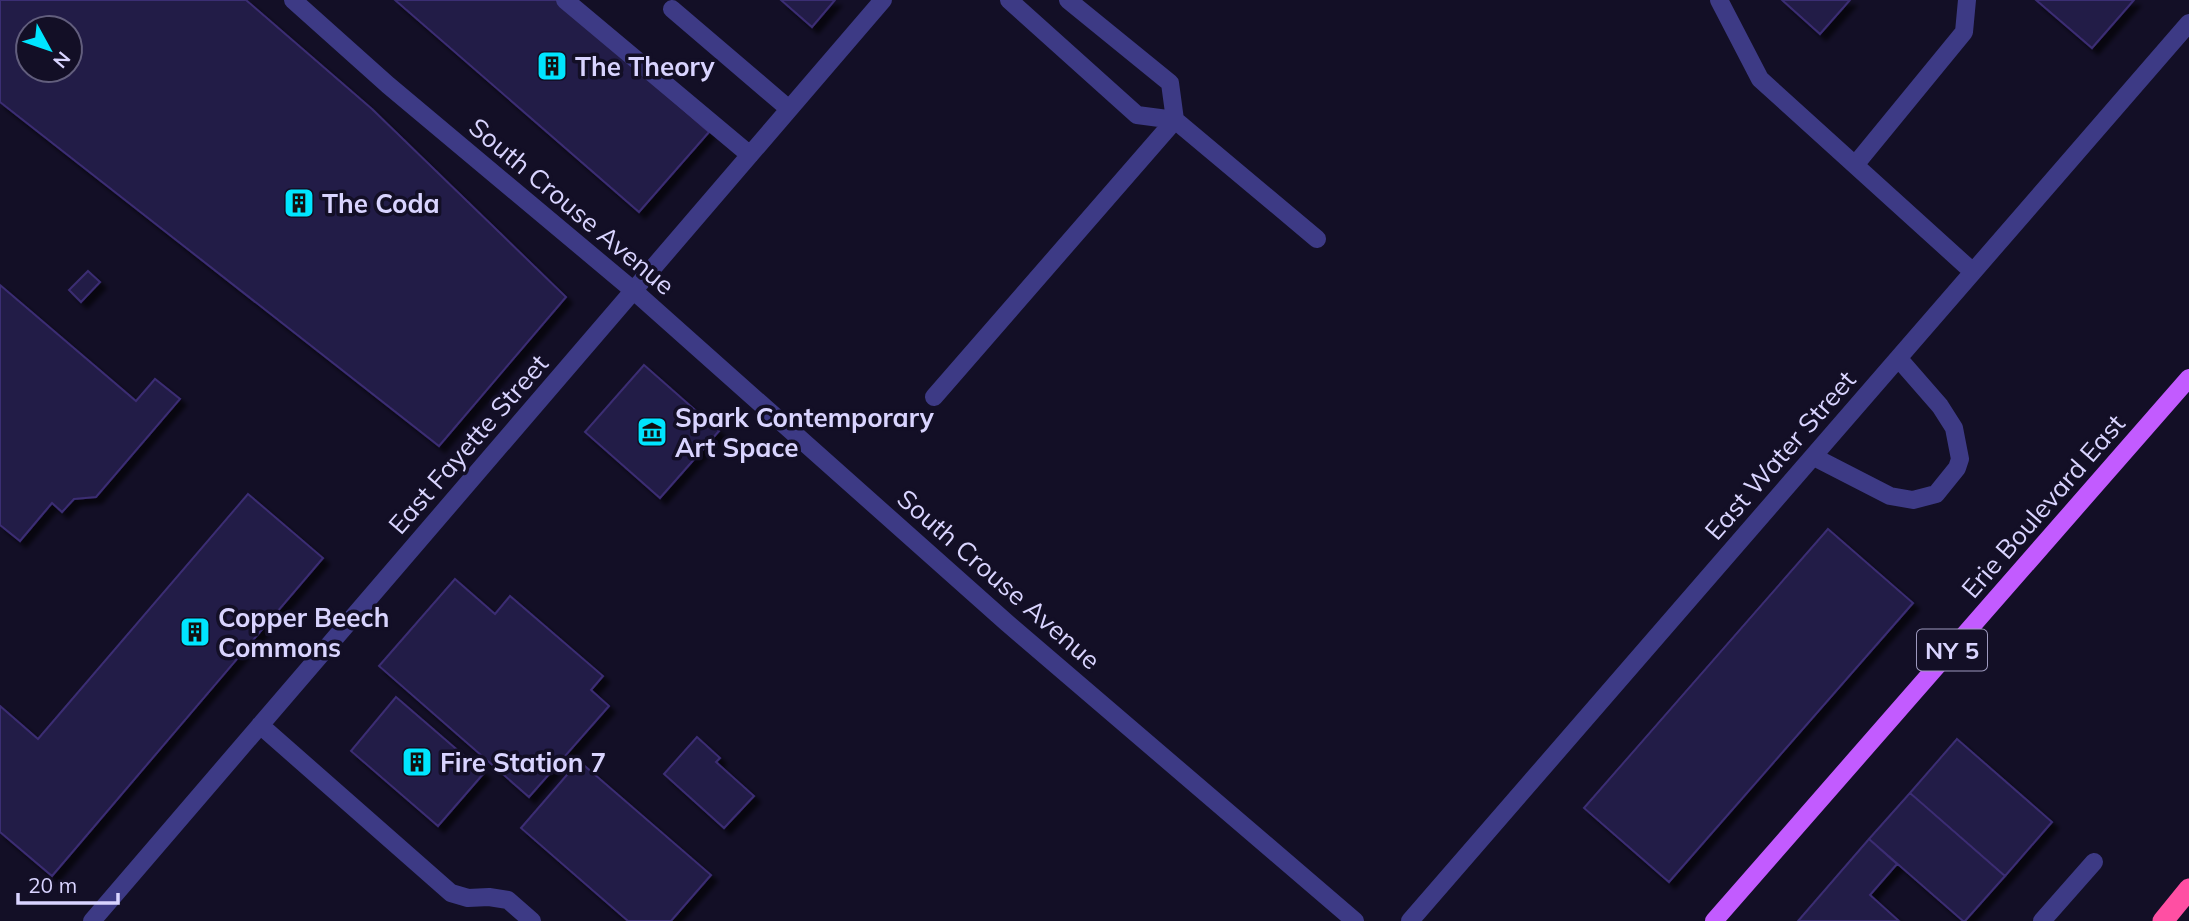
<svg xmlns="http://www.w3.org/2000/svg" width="2189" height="921" viewBox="0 0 2189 921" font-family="Mulish,sans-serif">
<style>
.building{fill:#241b47;stroke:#3b2d73;stroke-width:2;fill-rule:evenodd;filter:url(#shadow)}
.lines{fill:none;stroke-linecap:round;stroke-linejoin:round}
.minor{stroke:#3d3a85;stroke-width:18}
.major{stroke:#c25bff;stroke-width:18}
.highway{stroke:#ff4fa3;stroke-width:21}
.labels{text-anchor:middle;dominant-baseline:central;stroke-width:7;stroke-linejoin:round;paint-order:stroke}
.shield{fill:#130f26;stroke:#9e99be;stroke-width:2}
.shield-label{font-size:24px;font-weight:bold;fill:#d9d4ff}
.poi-label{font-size:26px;font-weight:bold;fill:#d9d4ff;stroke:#130f26;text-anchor:start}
.street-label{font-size:26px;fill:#d9d4ff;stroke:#130f26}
</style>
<defs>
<filter id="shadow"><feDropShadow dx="6" dy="6" stdDeviation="2" flood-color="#0009"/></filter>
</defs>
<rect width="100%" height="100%" fill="#130f26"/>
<path class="building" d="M0 0H246L372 109 566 297 439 446 0 102ZM28 28H70V70H28Z
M395 0H558L709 132 639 212Z
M781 0H835L812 27Z
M1782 0H1850L1820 34Z
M2036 0H2134L2092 48Z
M88 271 100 282 81 302 69 290Z
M0 285 136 401 155 379 180 399 96 497 74 499 62 512 52 503 20 541 0 525Z
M644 365 719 431 660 498 585 432Z
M248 494 323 558 52 876 0 832V706L38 739Z
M1828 529 1913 603 1669 882 1584 808Z
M455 579 495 614 510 596 603 676 591 690 609 706 529 797 379 666Z
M396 697 484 773 438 826 351 751Z
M697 737 720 758 716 762 754 796 724 828 664 774Z
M1957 739 2052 822 2005 876 1910 793Z
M579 761 711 875 671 921H628L521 828Z
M1910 793 2005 876 1965 921H1963L1869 839Z
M1869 839 1897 864 1870 895 1899 921H1798Z"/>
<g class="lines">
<path class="minor" d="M293 0 388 85 634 291 1006 622 1355 921
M565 0 750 155
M1009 0 1137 115 1175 120 1317 239
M1719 0 1760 79 1973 272
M672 9 789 109
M1855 165 1964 32 1967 0
M934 397 1175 120 1170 83 1068 0
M1814 457 1890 496 1913 500 1936 494 1957 468 1960 459 1954 428 1940 406 1899 359
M260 725 451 893 468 898 489 897 508 900 532 921
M92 921 883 0
M1410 921 2189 23
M2042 921 2094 862"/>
<path class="major" d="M1714 921 2189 378"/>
<path class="highway" d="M2163 921 2189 889"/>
</g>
<defs>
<g id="building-square" transform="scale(1.575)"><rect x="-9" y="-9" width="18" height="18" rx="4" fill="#00e5ff" stroke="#130f26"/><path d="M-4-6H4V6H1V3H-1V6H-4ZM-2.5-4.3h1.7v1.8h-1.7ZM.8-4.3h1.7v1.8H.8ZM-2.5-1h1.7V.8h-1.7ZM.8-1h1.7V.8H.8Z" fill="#111"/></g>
<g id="museum-square" transform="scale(1.575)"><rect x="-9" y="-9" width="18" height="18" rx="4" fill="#00e5ff" stroke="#130f26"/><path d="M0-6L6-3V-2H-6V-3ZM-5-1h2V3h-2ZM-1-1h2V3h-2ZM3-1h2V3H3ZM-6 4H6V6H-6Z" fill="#111"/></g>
</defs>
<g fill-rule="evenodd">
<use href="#building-square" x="552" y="66"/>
<use href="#building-square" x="299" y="203"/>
<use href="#museum-square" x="652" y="432"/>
<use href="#building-square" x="195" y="632"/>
<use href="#building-square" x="417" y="762"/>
</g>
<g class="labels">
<rect class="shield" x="1917" y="629.5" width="70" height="41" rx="5"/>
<g class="shield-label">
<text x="1952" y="650">NY 5</text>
</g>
<g class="poi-label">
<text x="575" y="66">The Theory</text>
<text x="322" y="203">The Coda</text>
<text x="675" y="417">Spark Contemporary<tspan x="675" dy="30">Art Space</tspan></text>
<text x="218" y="617">Copper Beech<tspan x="218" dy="30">Commons</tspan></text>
<text x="440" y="762">Fire Station 7</text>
</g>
<g class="street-label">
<text transform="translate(572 206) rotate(40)">South Crouse Avenue</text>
<text transform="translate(468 444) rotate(-49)">East Fayette Street</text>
<text transform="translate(1780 455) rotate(-49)">East Water Street</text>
<text transform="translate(2043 506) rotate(-49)">Erie Boulevard East</text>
<text transform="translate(999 579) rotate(41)">South Crouse Avenue</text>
</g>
</g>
<g transform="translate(49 49) rotate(130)"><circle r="33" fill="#130f26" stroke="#625e7d" stroke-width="2"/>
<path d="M0-5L12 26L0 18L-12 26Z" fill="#00e5ff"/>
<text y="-10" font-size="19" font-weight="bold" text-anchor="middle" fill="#d9d4ff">N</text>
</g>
<path d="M18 893v10h100v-10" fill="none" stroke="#d9d4ff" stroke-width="3.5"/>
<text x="28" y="893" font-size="21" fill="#d9d4ff" stroke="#130f26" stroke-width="5" paint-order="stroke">20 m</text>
</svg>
